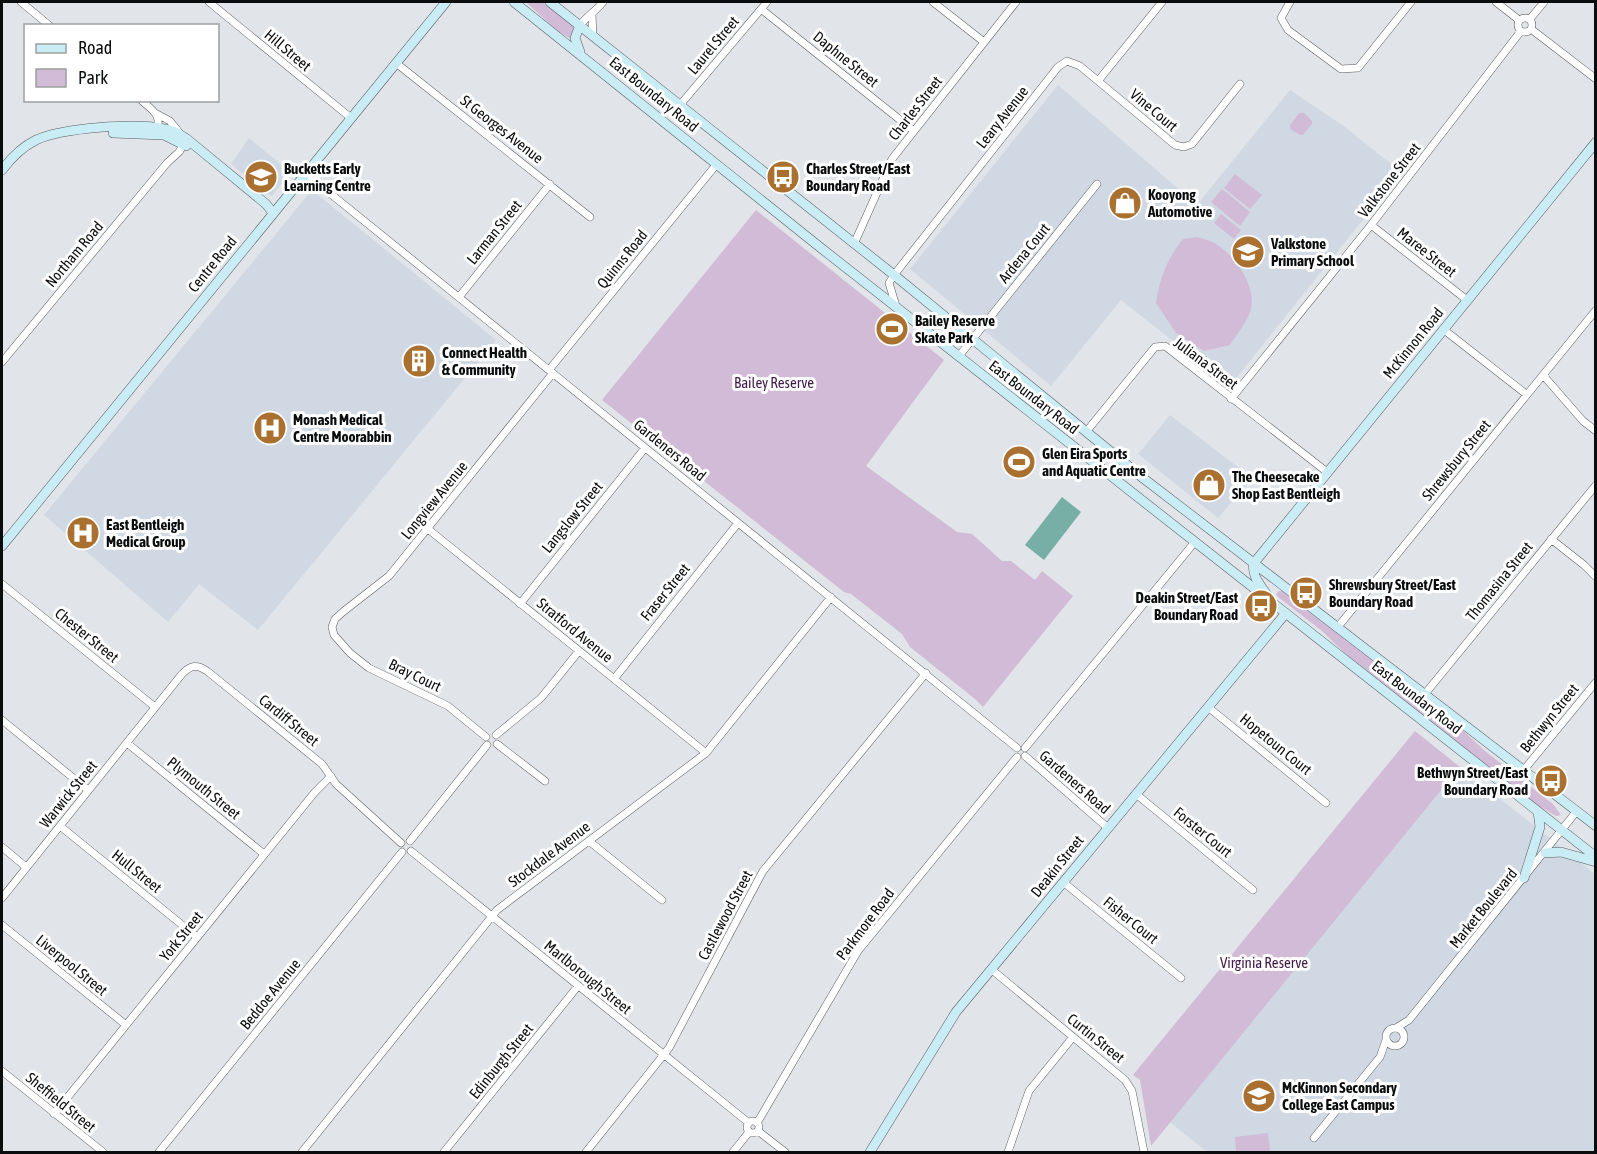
<svg xmlns="http://www.w3.org/2000/svg" width="1597" height="1154" viewBox="0 0 1597 1154" font-family="'Asap Condensed',sans-serif">
<style>
.built{fill:#d0d9e3}
.green{fill:#d2bbd6}
.water{fill:#77afa6}
.lines{fill:none;stroke-linecap:round;stroke-linejoin:round}
.street-casing{stroke:#5b5e61;stroke-width:8}
.secondary-casing{stroke:#5b5e61;stroke-width:10}
.street{stroke:#fff;stroke-width:7}
.secondary{stroke:#c9ecf5;stroke-width:9}
.labels{text-anchor:middle;dominant-baseline:central;stroke-width:6;stroke-linejoin:round;paint-order:stroke}
.street-label{font-size:15px;fill:#0b0c0d;stroke:#fff}
.poi-label{font-size:15px;font-weight:bold;fill:#0b0c0d;stroke:#fff;text-anchor:start}
.park-label{font-size:15px;fill:#421c4a;stroke:#fff}
</style>
<rect width="100%" height="100%" fill="#e1e4e8"/>
<path class="built" d="M1058 85 1197 205 1290 90 1345 127 1401 172 1234 381 1226 383 1121 300 1051 386 910 269Z
M249 138 290 172 272 196 269 195 231 164Z
M312 190 496 340 258 630 199 584 168 622 44 515Z
M1170 415 1252 478 1218 518 1138 454Z
M1460 767 1595 874V1152H1207L1170 1122Z"/>
<path class="green" d="M526 2H543L571 23 575 29 571 39 556 30Z
M1299 113H1304L1312 121V124L1303 135H1300L1290 129V125Z
M1235 174 1262 195 1250 209 1224 188Z
M1222 189 1250 212 1240 226 1211 202Z
M756 210 944 360 866 466 957 532 972 534 1002 561H1011L1035 580 1042 571 1073 596 983 707 975 699 910 647 902 634 851 594 844 592 602 400Z
M1221 214 1241 230 1234 239 1214 223Z
M1197 237C1201 238 1206 239 1210 241 1232 250 1257 285 1251 309 1248 321 1237 334 1230 345L1204 351 1176 333 1156 303C1160 277 1167 259 1183 239Z
M1279 591H1283L1456 724 1485 751 1553 804 1561 815 1556 816 1539 806 1354 662 1322 631 1278 597 1276 594Z
M1415 731 1460 767 1151 1146 1140 1080 1133 1075Z
M1268 1133 1270 1151 1236 1152 1235 1137Z"/>
<path class="water" d="M1062 497 1081 512 1044 560 1025 545Z"/>
<g class="lines">
<g class="street-casing">
<path id="street" d="M21 2 50 26
M209 2 351 118
M933 2 984 42
M1290 2 1281 18 1288 30 1341 69 1358 68 1411 2
M1496 2 1519 20
M761 9 914 131
M592 15 593 36
M1518 25a7 7 0 1 1 14 0a7 7 0 1 1-14 0Z
M1530 19 1544 2
M580 25C587 16 596 11 603 2
M1531 29 1596 79
M396 63 590 217
M1098 81 1175 145 1184 147 1192 144 1240 84
M141 100C152 110 163 115 156 132
M680 105 767 2
M157 114 170 121 182 136
M306 174 1017 748
M1371 225 1467 300
M854 244 892 159 1016 2
M459 297 550 184
M896 306 889 283 894 275 1058 67 1067 61 1080 66 1098 81 1162 2
M1443 329 1526 394
M959 356 1097 184
M2 362 167 163 179 152 186 141
M549 370 716 165
M1543 375 1583 421 1596 431
M1231 399 1371 225 1521 31
M1086 432 1155 347 1165 346 1327 472
M428 529 706 753
M1551 539 1584 565 1596 577
M2 584 155 707
M520 604 645 448
M1337 628 1596 310
M614 679 738 523
M1424 695 1596 485
M1208 707 1326 803
M2 720 88 790
M496 735 541 698 579 651
M486 737 448 706 369 668 350 653 334 635 332 627 335 619 344 611 389 576 553 373
M127 743 264 854
M497 744 545 781
M1025 748 1194 543
M1025 756 1108 828
M1523 771 1596 682
M1136 794 1253 890
M60 826 197 937
M410 841 487 745
M589 841 662 900
M2 847 26 867
M411 851 749 1123
M1063 882 1181 978
M2 898 182 674C191 665 197 664 207 671L322 764 336 784 401 843
M2 925 126 1025
M991 969 1125 1080 1132 1091 1144 1152
M1386 1037a9 9 0 1 1 18 0a9 9 0 1 1-18 0Z
M1396 1028 1409 1020 1576 812
M2 1071 103 1152
M54 1114 315 792 331 776
M747 1127a6 6 0 1 1 12 0a6 6 0 1 1-12 0Z
M757 1123 858 951 1017 757
M758 1131 785 1152
M1314 1138 1380 1057 1386 1040
M159 1152 402 852
M302 1152 497 910 706 753 831 597
M444 1152 578 986
M586 1152 669 1048 763 871 926 673
M733 1152 749 1132
M1008 1152 1029 1091 1073 1037"/>
</g>
<g class="secondary-casing">
<path id="secondary" d="M514 2 821 248 1596 857
M550 2 894 275 1143 478 1596 826
M580 52 575 38 580 25
M113 133 164 135 186 146
M2 170C11 158 22 147 36 140 62 128 137 122 165 129 176 131 185 137 193 144L266 204 273 213
M2 546 446 2
M1254 563 1596 142
M1254 563C1251 577 1262 586 1268 597
M1545 853 1561 852 1596 862
M1524 878 1540 827 1538 812
M870 1152 956 1012 1286 613"/>
</g>
<use href="#street" class="street"/>
<use href="#secondary" class="secondary"/>
</g>
<defs>
<g id="school-disc" transform="scale(1.725)"><circle r="9.5" fill="#aa7030" stroke="#fff"/><path d="M0-5L7-2L0 1L-7-2ZM-4 1L0 2.5L4 1V4Q0 6-4 4Z" fill="#fff"/></g>
<g id="bus-disc" transform="scale(1.725)"><circle r="9.5" fill="#aa7030" stroke="#fff"/><path d="M-5-6H5V4H4V6H2V4H-2V6H-4V4H-5ZM-3.5-4V0h7V-4ZM-3.5 1.2v1.5H-2V1.2ZM2 1.2v1.5H3.5V1.2Z" fill="#fff"/></g>
<g id="shop-disc" transform="scale(1.725)"><circle r="9.5" fill="#aa7030" stroke="#fff"/><path d="M-5-2.5h2.3a2.7 3.5 0 0 1 5.4 0H5L5.5 6h-11ZM-1.5-2.5h3a1.5 2.3 0 0 0-3 0Z" fill="#fff"/></g>
<g id="stadium-disc" transform="scale(1.725)"><circle r="9.5" fill="#aa7030" stroke="#fff"/><path d="M0-5a6.5 5 0 1 0 0 10a6.5 5 0 1 0 0-10ZM-3.5-1.8h7v3.6h-7Z" fill="#fff"/></g>
<g id="building-disc" transform="scale(1.725)"><circle r="9.5" fill="#aa7030" stroke="#fff"/><path d="M-4-6H4V6H1V3H-1V6H-4ZM-2.5-4.3h1.7v1.8h-1.7ZM.8-4.3h1.7v1.8H.8ZM-2.5-1h1.7V.8h-1.7ZM.8-1h1.7V.8H.8Z" fill="#fff"/></g>
<g id="hospital-disc" transform="scale(1.725)"><circle r="9.5" fill="#aa7030" stroke="#fff"/><path d="M-5-5h3v3.5h4V-5h3V5h-3V1.5h-4V5h-3Z" fill="#fff"/></g>
</defs>
<g fill-rule="evenodd">
<use href="#school-disc" x="261" y="177"/>
<use href="#bus-disc" x="783" y="177"/>
<use href="#shop-disc" x="1125" y="203"/>
<use href="#school-disc" x="1248" y="252"/>
<use href="#stadium-disc" x="892" y="329"/>
<use href="#building-disc" x="419" y="361"/>
<use href="#hospital-disc" x="270" y="428"/>
<use href="#stadium-disc" x="1019" y="462"/>
<use href="#shop-disc" x="1209" y="485"/>
<use href="#hospital-disc" x="83" y="533"/>
<use href="#bus-disc" x="1306" y="593"/>
<use href="#bus-disc" x="1261" y="606"/>
<use href="#bus-disc" x="1551" y="781"/>
<use href="#school-disc" x="1259" y="1096"/>
</g>
<g class="labels">
<g class="street-label">
<text transform="translate(713 45) rotate(-50)">Laurel Street</text>
<text transform="translate(288 50) rotate(40)">Hill Street</text>
<text transform="translate(846 59) rotate(39)">Daphne Street</text>
<text transform="translate(654 94) rotate(39)">East Boundary Road</text>
<text transform="translate(915 108) rotate(-52)">Charles Street</text>
<text transform="translate(1154 110) rotate(40)">Vine Court</text>
<text transform="translate(1002 117) rotate(-52)">Leary Avenue</text>
<text transform="translate(502 129) rotate(38)">St Georges Avenue</text>
<text transform="translate(1389 180) rotate(-52)">Valkstone Street</text>
<text transform="translate(494 232) rotate(-51)">Larman Street</text>
<text transform="translate(1427 252) rotate(38)">Maree Street</text>
<text transform="translate(1024 253) rotate(-51)">Ardena Court</text>
<text transform="translate(74 254) rotate(-50)">Northam Road</text>
<text transform="translate(622 259) rotate(-51)">Quinns Road</text>
<text transform="translate(212 264) rotate(-51)">Centre Road</text>
<text transform="translate(1413 343) rotate(-51)">McKinnon Road</text>
<text transform="translate(1206 363) rotate(37)">Juliana Street</text>
<text transform="translate(1034 397) rotate(38)">East Boundary Road</text>
<text transform="translate(670 450) rotate(39)">Gardeners Road</text>
<text transform="translate(1456 460) rotate(-51)">Shrewsbury Street</text>
<text transform="translate(434 500) rotate(-51)">Longview Avenue</text>
<text transform="translate(572 517) rotate(-51)">Langslow Street</text>
<text transform="translate(1499 581) rotate(-51)">Thomasina Street</text>
<text transform="translate(665 592) rotate(-51)">Fraser Street</text>
<text transform="translate(575 630) rotate(39)">Stratford Avenue</text>
<text transform="translate(87 635) rotate(39)">Chester Street</text>
<text transform="translate(415 675) rotate(26)">Bray Court</text>
<text transform="translate(1417 697) rotate(38)">East Boundary Road</text>
<text transform="translate(1549 718) rotate(-51)">Bethwyn Street</text>
<text transform="translate(289 720) rotate(39)">Cardiff Street</text>
<text transform="translate(1276 744) rotate(39)">Hopetoun Court</text>
<text transform="translate(1075 782) rotate(41)">Gardeners Road</text>
<text transform="translate(204 788) rotate(39)">Plymouth Street</text>
<text transform="translate(68 794) rotate(-51)">Warwick Street</text>
<text transform="translate(1203 832) rotate(39)">Forster Court</text>
<text transform="translate(549 854) rotate(-37)">Stockdale Avenue</text>
<text transform="translate(1057 866) rotate(-51)">Deakin Street</text>
<text transform="translate(137 871) rotate(39)">Hull Street</text>
<text transform="translate(1483 908) rotate(-51)">Market Boulevard</text>
<text transform="translate(725 915) rotate(-62)">Castlewood Street</text>
<text transform="translate(1131 920) rotate(39)">Fisher Court</text>
<text transform="translate(865 924) rotate(-53)">Parkmore Road</text>
<text transform="translate(181 936) rotate(-51)">York Street</text>
<text transform="translate(72 965) rotate(39)">Liverpool Street</text>
<text transform="translate(588 977) rotate(39)">Marlborough Street</text>
<text transform="translate(270 994) rotate(-51)">Beddoe Avenue</text>
<text transform="translate(1096 1038) rotate(39)">Curtin Street</text>
<text transform="translate(501 1061) rotate(-51)">Edinburgh Street</text>
<text transform="translate(61 1102) rotate(39)">Sheffield Street</text>
</g>
<g class="poi-label">
<text x="284" y="168">Bucketts Early<tspan x="284" dy="17">Learning Centre</tspan></text>
<text x="806" y="168">Charles Street/East<tspan x="806" dy="17">Boundary Road</tspan></text>
<text x="1148" y="194">Kooyong<tspan x="1148" dy="17">Automotive</tspan></text>
<text x="1271" y="243">Valkstone<tspan x="1271" dy="17">Primary School</tspan></text>
<text x="915" y="320">Bailey Reserve<tspan x="915" dy="17">Skate Park</tspan></text>
<text x="442" y="352">Connect Health<tspan x="442" dy="17">&amp; Community</tspan></text>
<text x="293" y="419">Monash Medical<tspan x="293" dy="17">Centre Moorabbin</tspan></text>
<text x="1042" y="453">Glen Eira Sports<tspan x="1042" dy="17">and Aquatic Centre</tspan></text>
<text x="1232" y="476">The Cheesecake<tspan x="1232" dy="17">Shop East Bentleigh</tspan></text>
<text x="106" y="524">East Bentleigh<tspan x="106" dy="17">Medical Group</tspan></text>
<text x="1329" y="584">Shrewsbury Street/East<tspan x="1329" dy="17">Boundary Road</tspan></text>
<text x="1238" y="597" text-anchor="end">Deakin Street/East<tspan x="1238" dy="17">Boundary Road</tspan></text>
<text x="1528" y="772" text-anchor="end">Bethwyn Street/East<tspan x="1528" dy="17">Boundary Road</tspan></text>
<text x="1282" y="1087">McKinnon Secondary<tspan x="1282" dy="17">College East Campus</tspan></text>
</g>
<g class="park-label">
<text x="774" y="382">Bailey Reserve</text>
<text x="1264" y="962">Virginia Reserve</text>
</g>
</g>
<rect width="1597" height="1154" fill="none" stroke="#0b0c0d" stroke-width="6"/>
<rect x="24" y="24" width="195" height="78" fill="#ffffff" stroke="#9d9e9e" stroke-width="1.5"/>
<rect x="36" y="44" width="30" height="9" fill="#c9ecf5" stroke="#9d9e9e" stroke-width="1.5"/>
<text x="78" y="54" font-size="18" fill="#0b0c0d">Road</text>
<rect x="36" y="69" width="30" height="18" fill="#d2bbd6" stroke="#9d9e9e" stroke-width="1.5"/>
<text x="78" y="84" font-size="18" fill="#0b0c0d">Park</text>
</svg>
